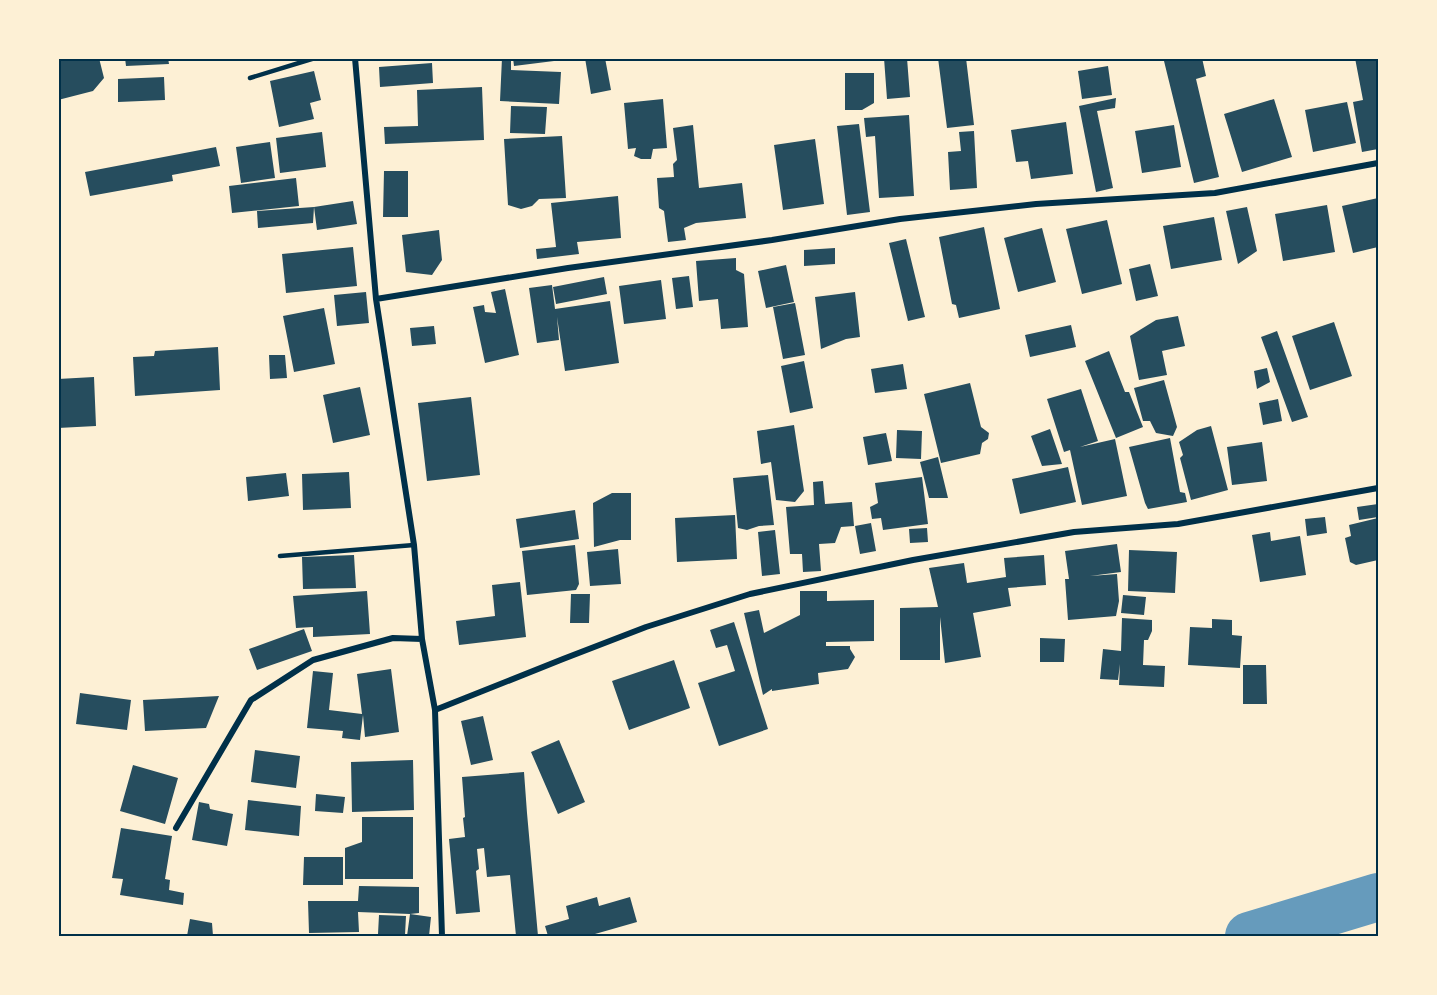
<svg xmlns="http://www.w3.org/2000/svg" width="1437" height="995" viewBox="0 0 1437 995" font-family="Rubik,sans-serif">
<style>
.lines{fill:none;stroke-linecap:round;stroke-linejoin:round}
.river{stroke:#669bbc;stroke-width:48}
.building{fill:#264d5e}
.service{stroke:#003049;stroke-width:4.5}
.minor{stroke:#003049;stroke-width:6}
.neatline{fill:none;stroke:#003049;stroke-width:2}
</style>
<rect width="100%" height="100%" fill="#fdf0d5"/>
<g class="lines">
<path class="river" d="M1249 936 1378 897"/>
</g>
<path class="building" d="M58 58H99L104 78 93 91 58 100Z
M125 58H168L169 64 126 66Z
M502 58H511V70L561 72 559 104 500 101Z
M513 58H562V60L514 66Z
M585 58H605L611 90 591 94Z
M884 58H907L910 97 887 99Z
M938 58H966L974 125 947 128Z
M1172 58H1202L1206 76 1196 79 1219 177 1194 183 1164 61Z
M1355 58H1378V149L1362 152 1353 102 1363 100Z
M432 63 433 83 380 87 379 67Z
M1108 66 1112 95 1082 99 1078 71Z
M314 71 321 100 310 103 314 119 279 127 270 81Z
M845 73H874V103L862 110H845Z
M164 77 165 100 118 102V79Z
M482 87 484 140 385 144 384 127 418 126 417 90Z
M1116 98 1115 108 1097 111 1113 188 1096 192 1079 106Z
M663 99 667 148 653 149 651 159H641L634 156 636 148 628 149 624 103Z
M1274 99 1292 157 1242 172 1224 114Z
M1347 102 1356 143 1313 152 1305 110Z
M511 106 547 107 545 134 510 133Z
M909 115 914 196 879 198 875 136 866 137 864 118Z
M1066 122 1073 174 1031 179 1028 161 1016 162 1011 130Z
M859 124 870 212 847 215 837 126Z
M693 125 699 188 742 183 746 218 696 223 684 228 686 240 668 242 664 211 659 208 657 178 674 177 673 164 677 160 673 128Z
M1174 125 1181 167 1142 173 1135 131Z
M974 131 977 188 950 190 948 152 961 151 959 132Z
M322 132 326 167 280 173 276 138Z
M562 136 566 198 539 199 532 206 521 209 508 205 504 139Z
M815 139 824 204 783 210 774 145Z
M270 142 275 178 241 183 236 147Z
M216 147 220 166 172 175 173 181 90 196 85 172Z
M384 171H408V217H383Z
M296 178 299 206 232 213 229 186Z
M618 196 621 238 577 242 579 254 537 259 536 249 556 247 551 203Z
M1378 198V247L1353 253 1342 206Z
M353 201 357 224 317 230 314 207 313 223 258 228 257 211 314 207Z
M1327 205 1335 252 1283 261 1275 214Z
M1247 207 1257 251 1238 264 1226 211Z
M1214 217 1222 260 1171 269 1163 226Z
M1107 220 1122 284 1082 294 1066 229Z
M984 227 1000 309 959 318 956 305 952 304 939 237Z
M1042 228 1056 282 1018 292 1004 238Z
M439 230 442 260 432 275 406 272 402 235Z
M906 239 925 317 908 321 889 243Z
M353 247 357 286 286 293 282 254Z
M835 248V264L804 266V250Z
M736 258V270L744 274 748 327 721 329 718 299 699 301 696 261Z
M1150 264 1158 296 1136 301 1129 269Z
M786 265 794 302 766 308 758 271Z
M689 276 693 307 676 309 672 278Z
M604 277 607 294 556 304 553 287Z
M661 280 666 319 624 324 619 286Z
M552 285 555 309 610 301 619 363 565 371 557 317 559 340 537 343 529 288Z
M505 289 519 355 485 363 473 307 484 305 485 312 496 313 491 292Z
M366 292 369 323 337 326 334 295Z
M855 292 860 337 846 339 821 349 815 297Z
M795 303 805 355 783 359 773 307Z
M324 308 335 364 294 372 283 316Z
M1178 316 1185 346 1162 351 1167 375 1139 380 1130 336 1156 320Z
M1334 322 1352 376 1310 390 1292 336Z
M1071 325 1076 347 1030 357 1025 335Z
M434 326 436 344 412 346 410 328Z
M1277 331 1308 417 1292 422 1261 337Z
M218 347 220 390 135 396 133 357 154 356 155 351Z
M1109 351 1125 392H1129L1143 427 1116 438 1085 361Z
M269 355H285L287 378 270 379Z
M804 361 813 408 790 413 781 366Z
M903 364 907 389 875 393 871 369Z
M1267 368 1270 382 1257 389 1254 371Z
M94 377 96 426 58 428V379Z
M1164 380 1177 427 1173 436 1156 433 1150 421H1143L1134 388Z
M970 383 981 427 989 433 988 439 982 443 980 454 941 463 924 394Z
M360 387 370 435 333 443 323 395Z
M1081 389 1098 441 1080 447 1115 439 1127 496 1082 505 1070 450 1064 452 1047 399Z
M471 397 480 475 427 481 418 403Z
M1278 399 1282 421 1263 425 1259 403Z
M794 425 804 491 795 502 776 500 771 462 761 464 757 431Z
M1211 426 1228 490 1191 500 1180 458 1183 455 1179 442 1197 430Z
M1050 429 1062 464 1042 466 1031 436Z
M897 430 922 431 921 459 896 458Z
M886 433 892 461 868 465 863 437Z
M1170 438 1180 492 1185 493 1187 502 1148 509 1145 503 1129 447Z
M1262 442 1267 481 1232 485 1227 447Z
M938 457 948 498H929L920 462Z
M1068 467 1076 502 1020 514 1012 479Z
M349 472 351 508 303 510 302 474Z
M286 473 289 496 248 501 246 477Z
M768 475 774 525 759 526 747 530 738 528 733 478Z
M922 477 928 524 883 530 881 518 872 519 870 507 878 503 875 483Z
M823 481 825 504 852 502 854 526 841 527 835 543 819 544 821 571 803 572 802 554H790L786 507 814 505 813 482Z
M612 493H631V540H620L594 547 593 503Z
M1378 504V517L1359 520 1357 507Z
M575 510 579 539 520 548 516 519Z
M735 515 737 559 677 562 675 518Z
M1325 517 1327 533 1307 536 1305 519Z
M1378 518V560L1356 565 1350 562 1345 538 1351 536 1349 525Z
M871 523 876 551 860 554 855 526Z
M927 528 928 542 910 543 909 529Z
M775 530 780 574 762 576 758 532Z
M1270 532 1271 541 1300 536 1306 575 1260 582 1252 535Z
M1117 544 1121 572 1090 576 1117 574 1119 601 1116 616 1068 620 1065 579H1069L1065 551Z
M575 545 579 584 576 590 527 595 522 551Z
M618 549 621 584 590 586 587 552Z
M1129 550 1177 552 1175 593 1128 591Z
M354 555 356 588 303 589 302 557Z
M1044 555 1046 585 1008 588 1011 606 973 613 981 657 945 663 940 617V660H900V608L938 607 929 568 964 563 967 583 1006 577 1004 558Z
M520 582 526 637 459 645 456 621 495 616 492 585Z
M367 591 370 634 313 637V627L296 628 293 596Z
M800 591H827V601L874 600V641L826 642V646H850V649L855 657 848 669 818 673 819 684 772 691V689L763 695 744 613 759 610 764 633 800 615Z
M571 594H590L589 623H570Z
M1123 595 1146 597 1144 615 1121 613Z
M1122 618 1152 620V631L1148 640H1144L1143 665 1165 666 1164 687 1119 685 1120 664 1118 680 1100 679 1103 649 1121 651Z
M1212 619 1232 620V635L1242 636 1240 668 1188 665 1190 627 1212 628Z
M734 622 768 729 719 746 698 683 735 671 727 645 716 648 710 630Z
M304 629 312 651 257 670 249 649Z
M1040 638 1065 639 1064 662H1040Z
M674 660 690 708 629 730 612 681Z
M1243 665H1266L1267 704H1243Z
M391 669 399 732 365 737 363 715 360 740 342 738 343 731 307 728 313 671 333 673 329 710 362 714 357 674Z
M80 693 131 700 127 730 76 724Z
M219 696 206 728 145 731 143 700Z
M483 716 493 760 471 765 461 721Z
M559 740 585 802 558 814 531 752Z
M255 750 300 756 296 788 251 782Z
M413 760 414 810 352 812 351 762Z
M133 765 178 778 165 824 120 811Z
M524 772 527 813 538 936H516L510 875 487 877 484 848 477 849 479 869 476 871 480 912 456 914 449 839 465 837 463 818 465 817 462 777Z
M316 794 345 797 343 813 315 811Z
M248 800 301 806 299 836 245 830Z
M199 802 209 804 210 809 233 814 227 846 192 840Z
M362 817H413V879H345V848L362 842Z
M121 828 172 836 165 879 170 880 169 890 184 893 183 905 120 895 123 879 112 878Z
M304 857H343V885H303Z
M359 886 419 887V913L410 914 358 912 359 932 309 933 308 901H358Z
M597 897 599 906 630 897 637 922 588 936H548L545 926 569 919 566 906Z
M410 914 431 917 429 936H407Z
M379 915 406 916 405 935 378 934Z
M190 919 212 923 213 936H187Z"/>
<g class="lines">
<path class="service" d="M250 78 315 58
M280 556 414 545"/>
<path class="minor" d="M355 58 376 299 414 545 422 639 435 710 442 936
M376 299 568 268 772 240 900 219 1036 204 1215 193 1378 163
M435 710 563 659 646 627 750 594 913 560 1074 532 1178 524 1378 488
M176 828 251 700 313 660 393 638 422 639"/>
</g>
<rect width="1437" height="995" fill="none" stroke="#fdf0d5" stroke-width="120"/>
<rect x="60" y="60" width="1317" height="875" class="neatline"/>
</svg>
